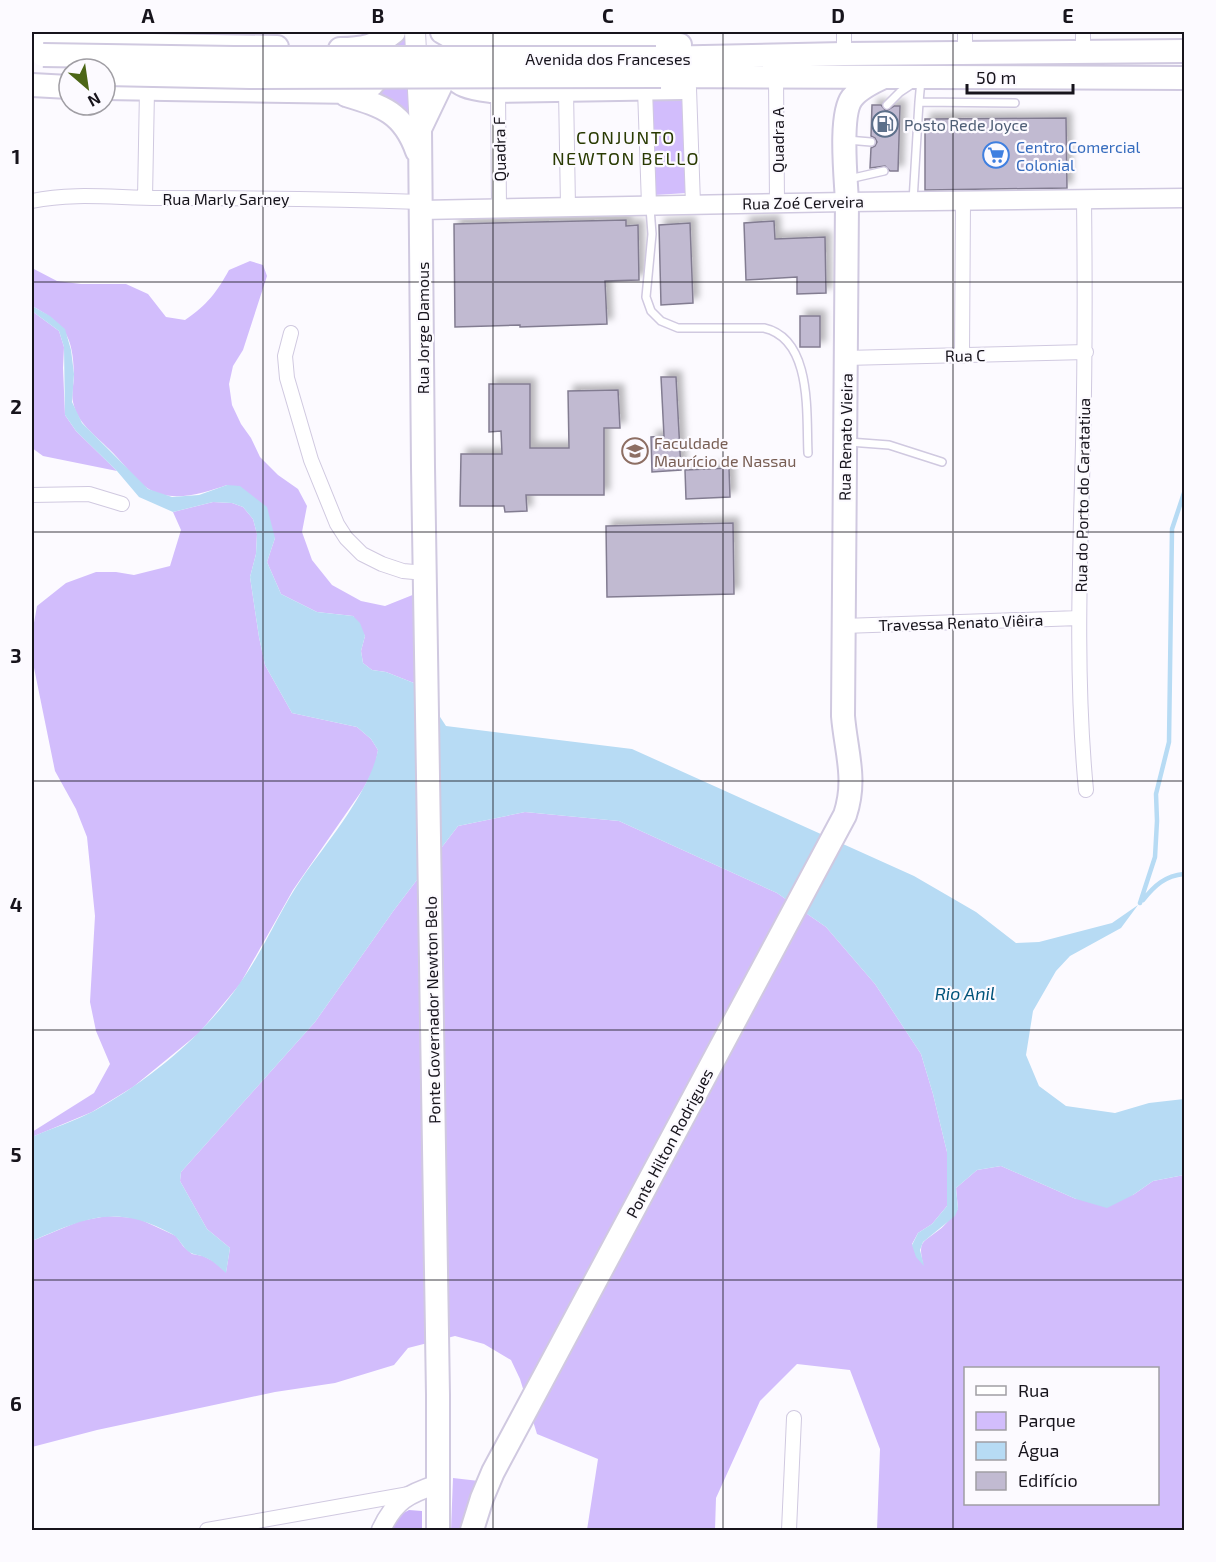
<svg xmlns="http://www.w3.org/2000/svg" width="1216" height="1562" viewBox="0 0 1216 1562" font-family="'Exo 2',sans-serif">
<style>
.green{fill:#d2bdfc;fill-rule:evenodd}
.forest{fill:#cab2f9}
.water{fill:#b7dbf4}
.lines{fill:none;stroke-linecap:round;stroke-linejoin:round}
.stream{stroke:#b7dbf4;stroke-width:4.5}
.building{fill:#c1bad1;stroke:#827c91;stroke-width:1.5;filter:url(#shadow)}
.service-casing{stroke:#d0c9e0;stroke-width:10}
.minor-casing{stroke:#d0c9e0;stroke-width:16}
.tertiary-casing{stroke:#d0c9e0;stroke-width:21}
.secondary-casing{stroke:#d0c9e0;stroke-width:22}
.primary-casing{stroke:#d0c9e0;stroke-width:26}
.service{stroke:#fff;stroke-width:7}
.minor{stroke:#fff;stroke-width:14}
.tertiary{stroke:#fff;stroke-width:18}
.secondary{stroke:#fff;stroke-width:20}
.primary{stroke:#fff;stroke-width:22}
.primary-bridge-casing{stroke:#d0c9e0;stroke-width:26;stroke-linecap:butt}
.primary-bridge{stroke:#fff;stroke-width:22}
.grid{fill:none;stroke:#17141c;stroke-width:1.5;stroke-opacity:0.55}
.labels{text-anchor:middle;dominant-baseline:central;stroke-width:4.5;stroke-linejoin:round;paint-order:stroke}
.street-label{font-size:16px;fill:#17141c;stroke:#fcfaff}
.service-label{font-size:16px;fill:#4e5e75;stroke:#fcfaff;text-anchor:start}
.shop-label{font-size:16px;fill:#366cbe;stroke:#fcfaff;text-anchor:start}
.education-label{font-size:16px;fill:#785e54;stroke:#fcfaff;text-anchor:start}
.neighbourhood-label{font-size:18px;letter-spacing:1.5px;fill:#293a02;stroke:#fcfaff}
.water-label{font-size:18px;font-style:italic;fill:#00537a;stroke:#fcfaff}
.neatline{fill:none;stroke:#17141c;stroke-width:2}
.grid-label{font-size:20px;text-anchor:middle;font-weight:bold;fill:#17141c}
</style>
<defs>
<filter id="shadow"><feDropShadow dx="5.5" dy="-5.5" stdDeviation="3" flood-color="#0004"/></filter>
</defs>
<rect width="100%" height="100%" fill="#fcfaff"/>
<path class="green" d="M400 32H407L411 115 379 93 377 50Z
M683 95 687 193 655 195 652 97Z
M250 261 263 265 267 276 243 350 233 366 229 384 232 405 241 424 251 438 260 457 278 475 298 489 307 506 302 532 312 560 332 585 361 601 385 606 420 592 419 685 386 672 372 670 363 663 361 651 365 636 353 616 317 612 281 594 267 562 275 538 227 485C204 493 171 504 147 488 134 479 121 460 109 449 95 435 77 423 73 402 71 394 74 383 74 375 73 335 65 324 32 306V268L57 281 81 284H126L148 294 166 317 185 320C207 305 217 292 229 270Z
M32 311 59 331 64 347 63 368 65 415 76 431 117 471 43 456 32 448Z
M213 502 232 503 243 507 253 519 257 534 256 554 250 577 259 637 265 665 292 713 357 727 371 739 378 750 375 767 363 789 293 890 240 984 199 1033 133 1087 92 1112 32 1137V1132L94 1093 110 1064 96 1031 90 1002 95 916 87 837 76 809 55 771 32 658V634L37 606 66 583 96 572H116L134 575 170 566 181 530 173 512Z
M525 812 619 821 777 893 826 927 875 984 921 1054 933 1094 947 1152V1206L932 1224 918 1233 912 1244 923 1264C918 1241 922 1243 939 1230 946 1225 952 1216 958 1209L956 1188 977 1170 1001 1166 1076 1199 1133 1195 1153 1181 1184 1175V1530H877L880 1449 850 1370 797 1364 760 1401 716 1498 715 1530H587L598 1459 537 1434 520 1379 511 1360 484 1344 455 1336 408 1348 394 1365 335 1383 275 1392 97 1430 32 1447V1241L80 1221 107 1216 137 1218 176 1236 183 1246 192 1254 203 1256 213 1261 226 1272 230 1248 207 1229 180 1181 181 1172 315 1022 394 910 458 826ZM966 1368H1158V1504H966Z
M453 1478 479 1481 462 1530H451Z"/>
<path class="forest" d="M409 1510 422 1511V1530H391L398 1516Z"/>
<path class="water" d="M32 306 50 316 65 329 71 350 74 374 72 402 82 423 148 489 172 497 199 495 227 485 240 486 267 507 275 538 267 562 281 594 317 612 353 616 360 623 365 636 361 651 363 663 372 670 386 672 419 685 446 726 632 749 914 876 976 912 1016 943 1039 942 1112 923 1138 905 1121 928 1070 956 1056 971 1033 1011 1026 1055 1039 1086 1066 1106 1115 1113 1149 1103 1184 1099V1175L1153 1181 1133 1195 1107 1208 1076 1199 1001 1166 977 1170 956 1188 958 1209 955 1216 923 1242 920 1250 924 1266 916 1257 912 1245 918 1233 932 1224 947 1206V1152L933 1094 921 1054 875 984 826 927 777 893 619 821 525 812 458 826 394 910 315 1022 181 1172 180 1181 207 1229 230 1248 226 1273C219 1267 213 1260 204 1257 200 1255 195 1255 191 1253 182 1248 180 1238 172 1234 116 1203 85 1218 32 1241V1137C52 1128 75 1121 94 1111 148 1081 205 1035 240 983 264 950 279 911 302 878 327 842 370 792 378 750L371 739 357 727 292 713 265 665 259 637 250 577 256 554 257 534 253 519 243 507 232 503 213 502 173 512 139 497 117 471 76 431 65 415 64 347 59 331 32 311Z"/>
<g class="lines">
<path class="stream" d="M1143 900C1155 885 1165 876 1184 874
M1140 903 1155 857 1157 821 1156 794 1169 742 1172 529 1184 493"/>
</g>
<path class="building" d="M872 105H881L886 111 894 106H900L898 171H890L885 166 870 168 871 148 875 146 877 142 875 138 871 136Z
M1066 118 1067 188 925 190V119Z
M626 220V226L638 225 639 280 605 281 607 324 520 327V325L455 327 454 224Z
M774 221 775 239 825 237 826 293 797 294V277L746 280 744 223Z
M690 223 693 303 661 305 659 225Z
M800 316H820V347H800Z
M661 377H676L681 470 652 472 651 437 664 436Z
M489 384H530V448H569L568 391 618 390 620 428H604V495H526L527 511 505 512 504 506H460L461 454H502L501 431 489 432Z
M729 468 730 497 686 499 685 470Z
M733 523 734 594 607 597 606 526Z"/>
<g class="lines">
<g class="service-casing">
<path id="service" d="M919 102 921 80
M887 105 900 92 912 84
M847 140 871 142
M849 179 884 171
M913 201 919 102 1015 103
M650 208 652 234 646 297 651 311 661 321 678 328H764C813 339 806 415 808 453
M849 442 889 445 942 462"/>
</g>
<g class="minor-casing">
<path id="minor" d="M1083 52V32
M965 53V32
M844 54V32
M776 77 777 203
M689 88 693 204
M645 89 649 205
M566 90 568 207
M498 91 499 208
M145 198 147 90
M1084 199C1085 281 1085 363 1083 445 1080 560 1075 675 1086 790
M32 201C74 192 116 198 159 198 247 198 334 199 421 202
M291 333 285 356 287 378 311 460 337 524 346 538 362 554 382 564 403 571 425 573
M962 356 963 201
M845 358 1086 352
M32 495 89 494 122 504
M843 626 1079 618
M207 1530 409 1494
M789 1530 794 1418"/>
</g>
<g class="tertiary-casing">
<path id="tertiary" d="M421 210 847 202 1184 198
M381 1530C395 1500 408 1494 438 1484"/>
</g>
<g class="secondary-casing">
<path id="secondary" d="M415 32 420 129"/>
</g>
<g class="primary-casing">
<path id="primary" d="M442 32 456 40 476 44 680 45
M32 43 277 47
M340 49C362 49 377 46 394 32
M656 58 844 54 1184 51
M450 67C453 87 474 89 491 91L682 88
M661 76 1184 78
M32 85 69 87
M105 88 356 92C373 89 382 78 376 61
M346 95C382 106 403 112 417 151
M438 1530V1395L423 467 420 129 453 60 468 49 484 44
M472 1530 482 1498 493 1472 845 815C857 779 846 752 843 716L847 202C846 179 839 115 852 98 860 88 873 82 884 77"/>
</g>
<use href="#service" class="service"/>
<use href="#minor" class="minor"/>
<use href="#tertiary" class="tertiary"/>
<use href="#secondary" class="secondary"/>
<use href="#primary" class="primary"/>
<g class="primary-bridge-casing">
<path id="primary-bridge" d="M43 55 234 58H656
M105 74 250 77 661 76"/>
</g>
<use href="#primary-bridge" class="primary-bridge"/>
</g>
<path class="grid" d="M263 32V1530M493 32V1530M723 32V1530M953 32V1530M32 282H1184M32 532H1184M32 781H1184M32 1030H1184M32 1280H1184"/>
<defs>
<g id="fuel-ring" transform="scale(1.35)"><circle r="9.5" fill="#fcfaff" stroke="#5c6f8a" stroke-width="1.5"/><path d="M-5.5-6h7V0h2V4h1.3V-2.5L3-4.5l.8-.8L6-3V5H2.5V1h-1V6h-7ZM-4.2-4.7v3.2H.2V-4.7Z" fill="#5c6f8a"/></g>
<g id="supermarket-ring" transform="scale(1.35)"><circle r="9.5" fill="#fcfaff" stroke="#3f7fe0" stroke-width="1.5"/><path d="M-6-5.5h2.5l.6 2H6L4.5 2H-2.5L-4.4-4H-6ZM-1.5 3.2a1.3 1.3 0 1 0 .1 0ZM3 3.2a1.3 1.3 0 1 0 .1 0Z" fill="#3f7fe0"/></g>
<g id="university-ring" transform="scale(1.35)"><circle r="9.5" fill="#fcfaff" stroke="#8d6e63" stroke-width="1.5"/><path d="M0-5L7-2L0 1L-7-2ZM-4 1L0 2.5L4 1V4Q0 6-4 4Z" fill="#8d6e63"/></g>
</defs>
<g fill-rule="evenodd">
<use href="#fuel-ring" x="885" y="124"/>
<use href="#supermarket-ring" x="996" y="155"/>
<use href="#university-ring" x="635" y="451"/>
</g>
<g class="labels">
<g class="street-label">
<text x="608" y="58">Avenida dos Franceses</text>
<text transform="translate(777 140) rotate(-90)">Quadra A</text>
<text transform="translate(499 149) rotate(-91)">Quadra F</text>
<text x="226" y="198">Rua Marly Sarney</text>
<text transform="translate(803 202) rotate(-1)">Rua Zoé Cerveira</text>
<text transform="translate(422 328) rotate(-90)">Rua Jorge Damous</text>
<text transform="translate(965 355) rotate(-1)">Rua C</text>
<text transform="translate(845 437) rotate(-89)">Rua Renato Vieira</text>
<text transform="translate(1082 495) rotate(-89)">Rua do Porto do Caratatiua</text>
<text transform="translate(961 622) rotate(-2)">Travessa Renato Viêira</text>
<text transform="translate(432 1010) rotate(-91)">Ponte Governador Newton Belo</text>
<text transform="translate(669 1143) rotate(-62)">Ponte Hilton Rodrigues</text>
</g>
<g class="service-label">
<text x="904" y="124">Posto Rede Joyce</text>
</g>
<g class="shop-label">
<text x="1016" y="146">Centro Comercial<tspan x="1016" dy="18">Colonial</tspan></text>
</g>
<g class="education-label">
<text x="654" y="442">Faculdade<tspan x="654" dy="18">Maurício de Nassau</tspan></text>
</g>
<g class="neighbourhood-label">
<text x="626" y="137">CONJUNTO<tspan x="626" dy="21">NEWTON BELLO</tspan></text>
</g>
<g class="water-label">
<text x="965" y="993">Rio Anil</text>
</g>
</g>
<rect width="1216" height="1562" fill="none" stroke="#fcfaff" stroke-width="66"/>
<rect x="964" y="1367" width="195" height="138" fill="#fcfaff" stroke="#a09ea4" stroke-width="1.5"/>
<rect x="976" y="1386" width="30" height="9" fill="#ffffff" stroke="#a09ea4" stroke-width="1.5"/>
<text x="1018" y="1397" font-size="18" fill="#17141c">Rua</text>
<rect x="976" y="1412" width="30" height="18" fill="#d2bdfc" stroke="#a09ea4" stroke-width="1.5"/>
<text x="1018" y="1427" font-size="18" fill="#17141c">Parque</text>
<rect x="976" y="1442" width="30" height="18" fill="#b7dbf4" stroke="#a09ea4" stroke-width="1.5"/>
<text x="1018" y="1457" font-size="18" fill="#17141c">Água</text>
<rect x="976" y="1472" width="30" height="18" fill="#c1bad1" stroke="#a09ea4" stroke-width="1.5"/>
<text x="1018" y="1487" font-size="18" fill="#17141c">Edifício</text>
<g transform="translate(87 87) rotate(151)"><circle r="28" fill="#fcfaff" stroke="#a09ea4" stroke-width="1.5"/>
<path d="M0-4.5L10 22L0 15L-10 22Z" fill="#4c6616"/>
<text y="-9" font-size="16" font-weight="bold" text-anchor="middle" fill="#17141c">N</text>
</g>
<path d="M967 84v9h106v-9" fill="none" stroke="#17141c" stroke-width="3"/>
<text x="976" y="84" font-size="18" fill="#17141c" stroke="#fcfaff" stroke-width="4.5" paint-order="stroke">50 m</text>
<rect x="33" y="33" width="1150" height="1496" class="neatline"/>
<g class="grid-label">
<text x="148" y="23">A</text>
<text x="378" y="23">B</text>
<text x="608" y="23">C</text>
<text x="838" y="23">D</text>
<text x="1068" y="23">E</text>
<text x="16" y="164">1</text>
<text x="16" y="414">2</text>
<text x="16" y="663">3</text>
<text x="16" y="912">4</text>
<text x="16" y="1162">5</text>
<text x="16" y="1411">6</text>
</g>
</svg>
